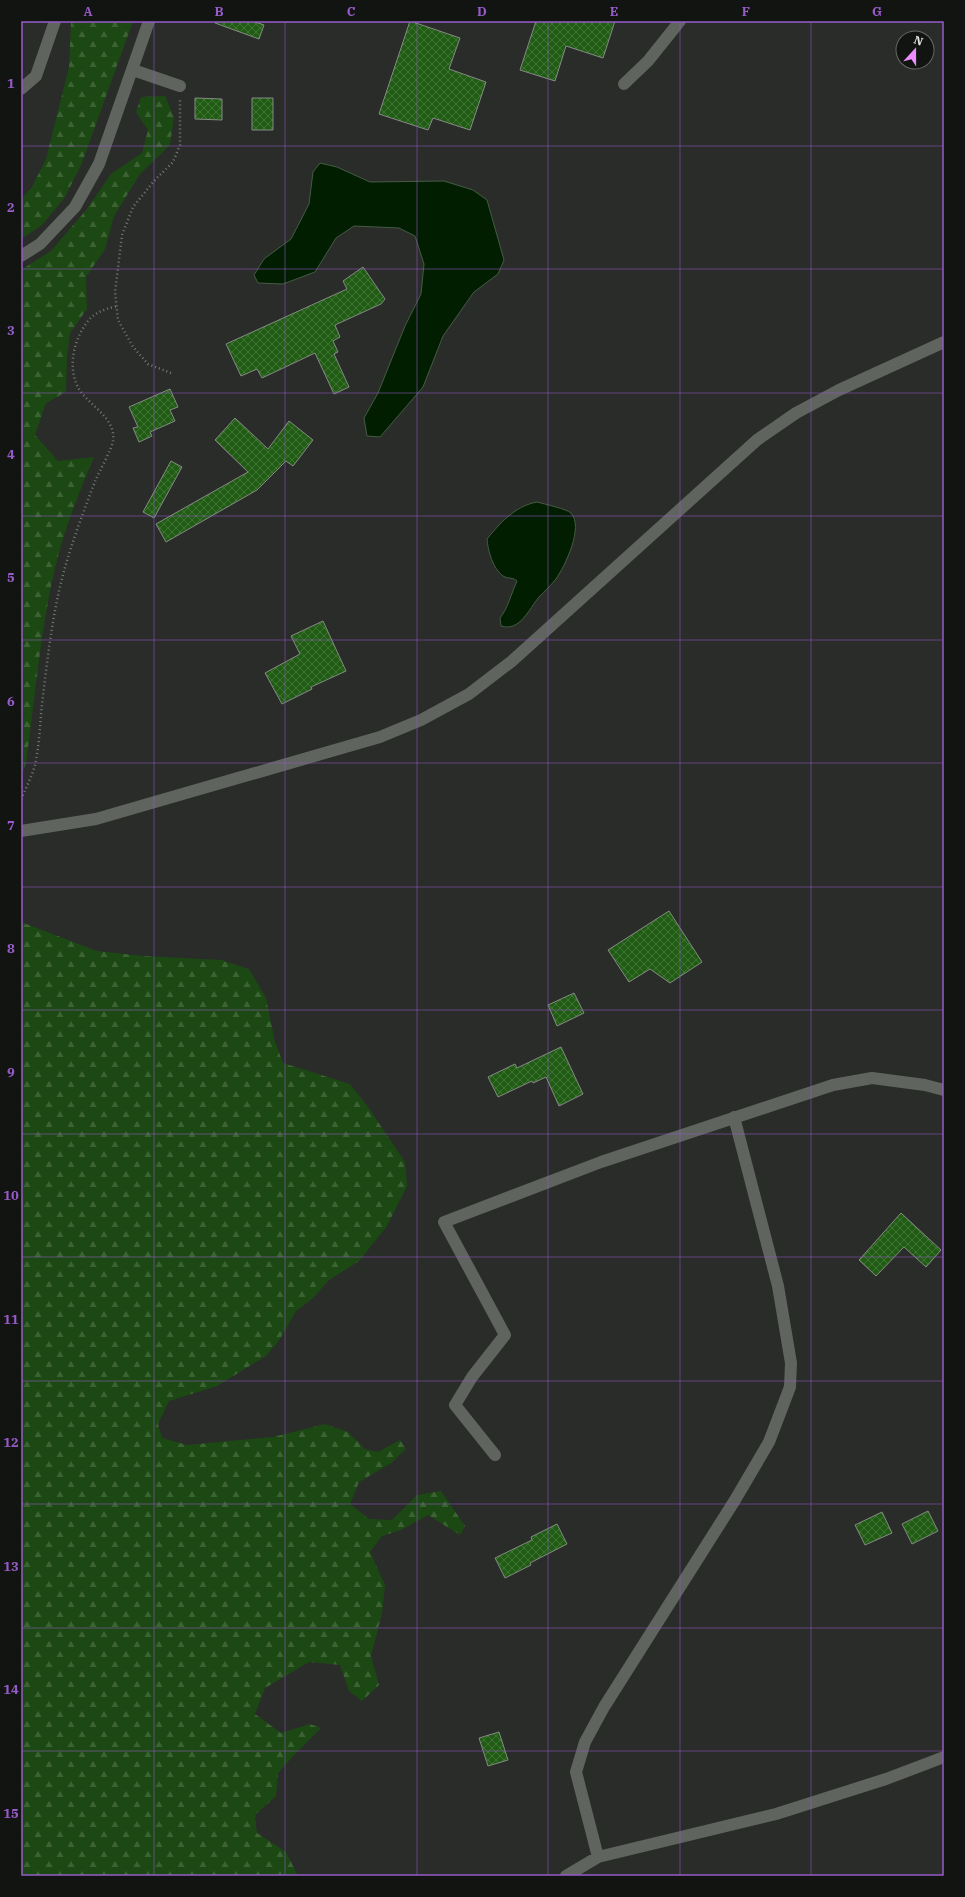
<svg xmlns="http://www.w3.org/2000/svg" width="965" height="1897" viewBox="0 0 965 1897" font-family="'IBM Plex Serif',serif">
<style>
.forest{fill:url(#forest-firs)}
.water{fill:#011e00;stroke:#465b45}
.building{fill:url(#building-cross-hatch);stroke:#868a85}
.lines{fill:none;stroke-linecap:round;stroke-linejoin:round}
.path{stroke:#777a77;stroke-width:2.5;stroke-dasharray:1 3;stroke-linecap:butt}
.minor{stroke:#60645f;stroke-width:12}
.grid{fill:none;stroke:#965bc9;stroke-width:1;stroke-opacity:0.55}
.neatline{fill:none;stroke:#965bc9;stroke-width:1.5}
.grid-label{font-size:13px;text-anchor:middle;font-weight:bold;fill:#965bc9}
</style>
<defs>
<pattern id="forest-firs" width="22" height="20" patternUnits="userSpaceOnUse"><rect width="22" height="20" fill="#1c4913"/><path d="M5 1l3.5 6h-7zM16 11l3.5 6h-7z" fill="#3d6335"/></pattern>
<pattern id="building-cross-hatch" width="8" height="8" patternUnits="userSpaceOnUse"><rect width="8" height="8" fill="#215c15"/><path d="M0 0l8 8M0 8l8-8" fill="none" stroke="#417337"/></pattern>
</defs>
<rect width="100%" height="100%" fill="#292c28"/>
<path class="forest" d="M71 21H133L82 163 65 197 42 225 21 239V199L32 187 46 159 69 67Z
M165 96 174 117 170 145 140 174 114 216 105 249 86 277 87 309 70 333 67 356 66 392 46 403 35 435 58 461 94 457C79 492 64 530 55 568 40 632 35 698 26 763L21 777V270L51 251 87 209 111 174 142 153 148 130 136 112 141 97Z
M21 922 97 951 143 956 221 960 249 969 266 998 275 1042 283 1063 350 1084 368 1107 405 1162 407 1186 387 1226 359 1261 329 1280 312 1299 296 1311 280 1339 266 1356 217 1386 169 1401 158 1424 162 1438 187 1445 273 1437 325 1424 348 1432 365 1449 378 1452 400 1440 406 1449 391 1463 359 1482 350 1504 369 1519 392 1520 417 1495 441 1491 465 1526 460 1535 428 1515 401 1530 382 1536 370 1552 385 1585 382 1613 371 1656 379 1685 362 1701 349 1691 340 1665 309 1662 265 1688 255 1714 281 1733 310 1724 321 1728 294 1755 278 1773 276 1796 255 1815 257 1833 286 1852 298 1876H21Z"/>
<path class="water" d="M320 163 337 167 370 182 444 181 473 190 487 200 504 260 498 274 474 292 443 336 423 387 380 437 367 436 364 418 378 393 405 326 421 294 424 264 415 236 399 228 354 226 336 238 315 272 283 284 258 283 254 275 264 259 291 239 309 204 313 172Z
M537 502C544 504 567 509 571 513 584 527 565 566 556 579 551 585 545 591 539 597 529 609 520 632 501 626L500 618C508 608 511 594 517 581 513 577 508 579 503 576 493 569 488 551 487 539 500 523 515 506 537 502Z"/>
<path class="building" d="M215 21H252L264 25 259 39 215 23Z
M410 21 460 38 449 69 486 82 470 130 433 118 428 130 379 114Z
M536 21H615L603 58 566 46 555 81 520 70Z
M195 98 222 99V120L195 119Z
M252 98H273V130H252Z
M363 267 385 299 381 304 335 325 340 337 333 341 338 352 334 354 349 387 334 394 315 353 262 378 257 369 241 376 226 344 347 289 343 281Z
M170 389 178 407 170 410 175 421 150 432 152 436 139 442 133 428 138 427 129 407Z
M235 418 268 449 289 421 313 440 293 466 286 461 257 490 166 542 156 524 248 472 215 440Z
M171 461 182 467 154 518 143 512Z
M323 621 346 671 311 687 312 689 282 704 265 673 300 654 291 636Z
M669 911 702 962 670 983 650 969 629 982 608 950Z
M574 993 584 1013 557 1026 548 1005Z
M561 1047 583 1094 559 1106 546 1077 533 1083 532 1081 498 1097 488 1077 515 1064 517 1068Z
M901 1213 941 1250 926 1267 904 1247 876 1276 859 1260Z
M928 1511 938 1531 912 1544 902 1524Z
M882 1512 892 1533 865 1545 855 1525Z
M557 1524 567 1544 530 1563 531 1565 505 1578 495 1558 532 1540 531 1537Z
M499 1732 508 1760 488 1766 479 1738Z"/>
<g class="lines">
<path class="path" d="M171 373 148 364 133 347 118 320 115 292 122 235 133 207 154 181 173 162 180 145V98
M21 799C26 788 32 776 35 765 40 742 40 719 43 696 48 654 53 611 64 571 72 542 85 507 96 479 100 471 112 448 113 441 116 419 92 407 81 392 66 371 73 340 88 321 95 312 106 309 117 306"/>
<path class="minor" d="M133 70 180 86
M624 84 648 61 680 21
M21 89 36 76 55 21
M21 256 40 244 75 207 99 164 149 21
M21 831 96 819 380 737 421 720 469 694 512 661 757 440 796 413 839 390 944 342
M495 1455 455 1405 472 1377 505 1335 444 1222 601 1162 833 1085 872 1078 925 1085 944 1090
M598 1857 576 1772 585 1742 604 1707 735 1500 769 1442 790 1387 791 1363 778 1286 734 1117
M566 1876 598 1857 776 1814 886 1779 944 1757"/>
</g>
<path class="grid" d="M154 21V1876M285 21V1876M417 21V1876M548 21V1876M680 21V1876M811 21V1876M21 146H944M21 269H944M21 393H944M21 516H944M21 640H944M21 763H944M21 887H944M21 1010H944M21 1134H944M21 1257H944M21 1381H944M21 1504H944M21 1628H944M21 1751H944"/>
<rect width="965" height="1897" fill="none" stroke="#121412" stroke-width="44"/>
<g transform="translate(915 50) rotate(21)"><circle r="19" fill="#121412" stroke="#676967"/>
<path d="M0-3L7 15L0 10L-7 15Z" fill="#ea8dfd"/>
<text y="-6" font-size="11" font-weight="bold" text-anchor="middle" fill="#e7e9e7">N</text>
</g>
<rect x="22" y="22" width="921" height="1853" class="neatline"/>
<g class="grid-label">
<text x="88" y="16">A</text>
<text x="219" y="16">B</text>
<text x="351" y="16">C</text>
<text x="482" y="16">D</text>
<text x="614" y="16">E</text>
<text x="746" y="16">F</text>
<text x="877" y="16">G</text>
<text x="11" y="88">1</text>
<text x="11" y="212">2</text>
<text x="11" y="335">3</text>
<text x="11" y="459">4</text>
<text x="11" y="582">5</text>
<text x="11" y="706">6</text>
<text x="11" y="830">7</text>
<text x="11" y="953">8</text>
<text x="11" y="1077">9</text>
<text x="11" y="1200">10</text>
<text x="11" y="1324">11</text>
<text x="11" y="1447">12</text>
<text x="11" y="1571">13</text>
<text x="11" y="1694">14</text>
<text x="11" y="1818">15</text>
</g>
</svg>
